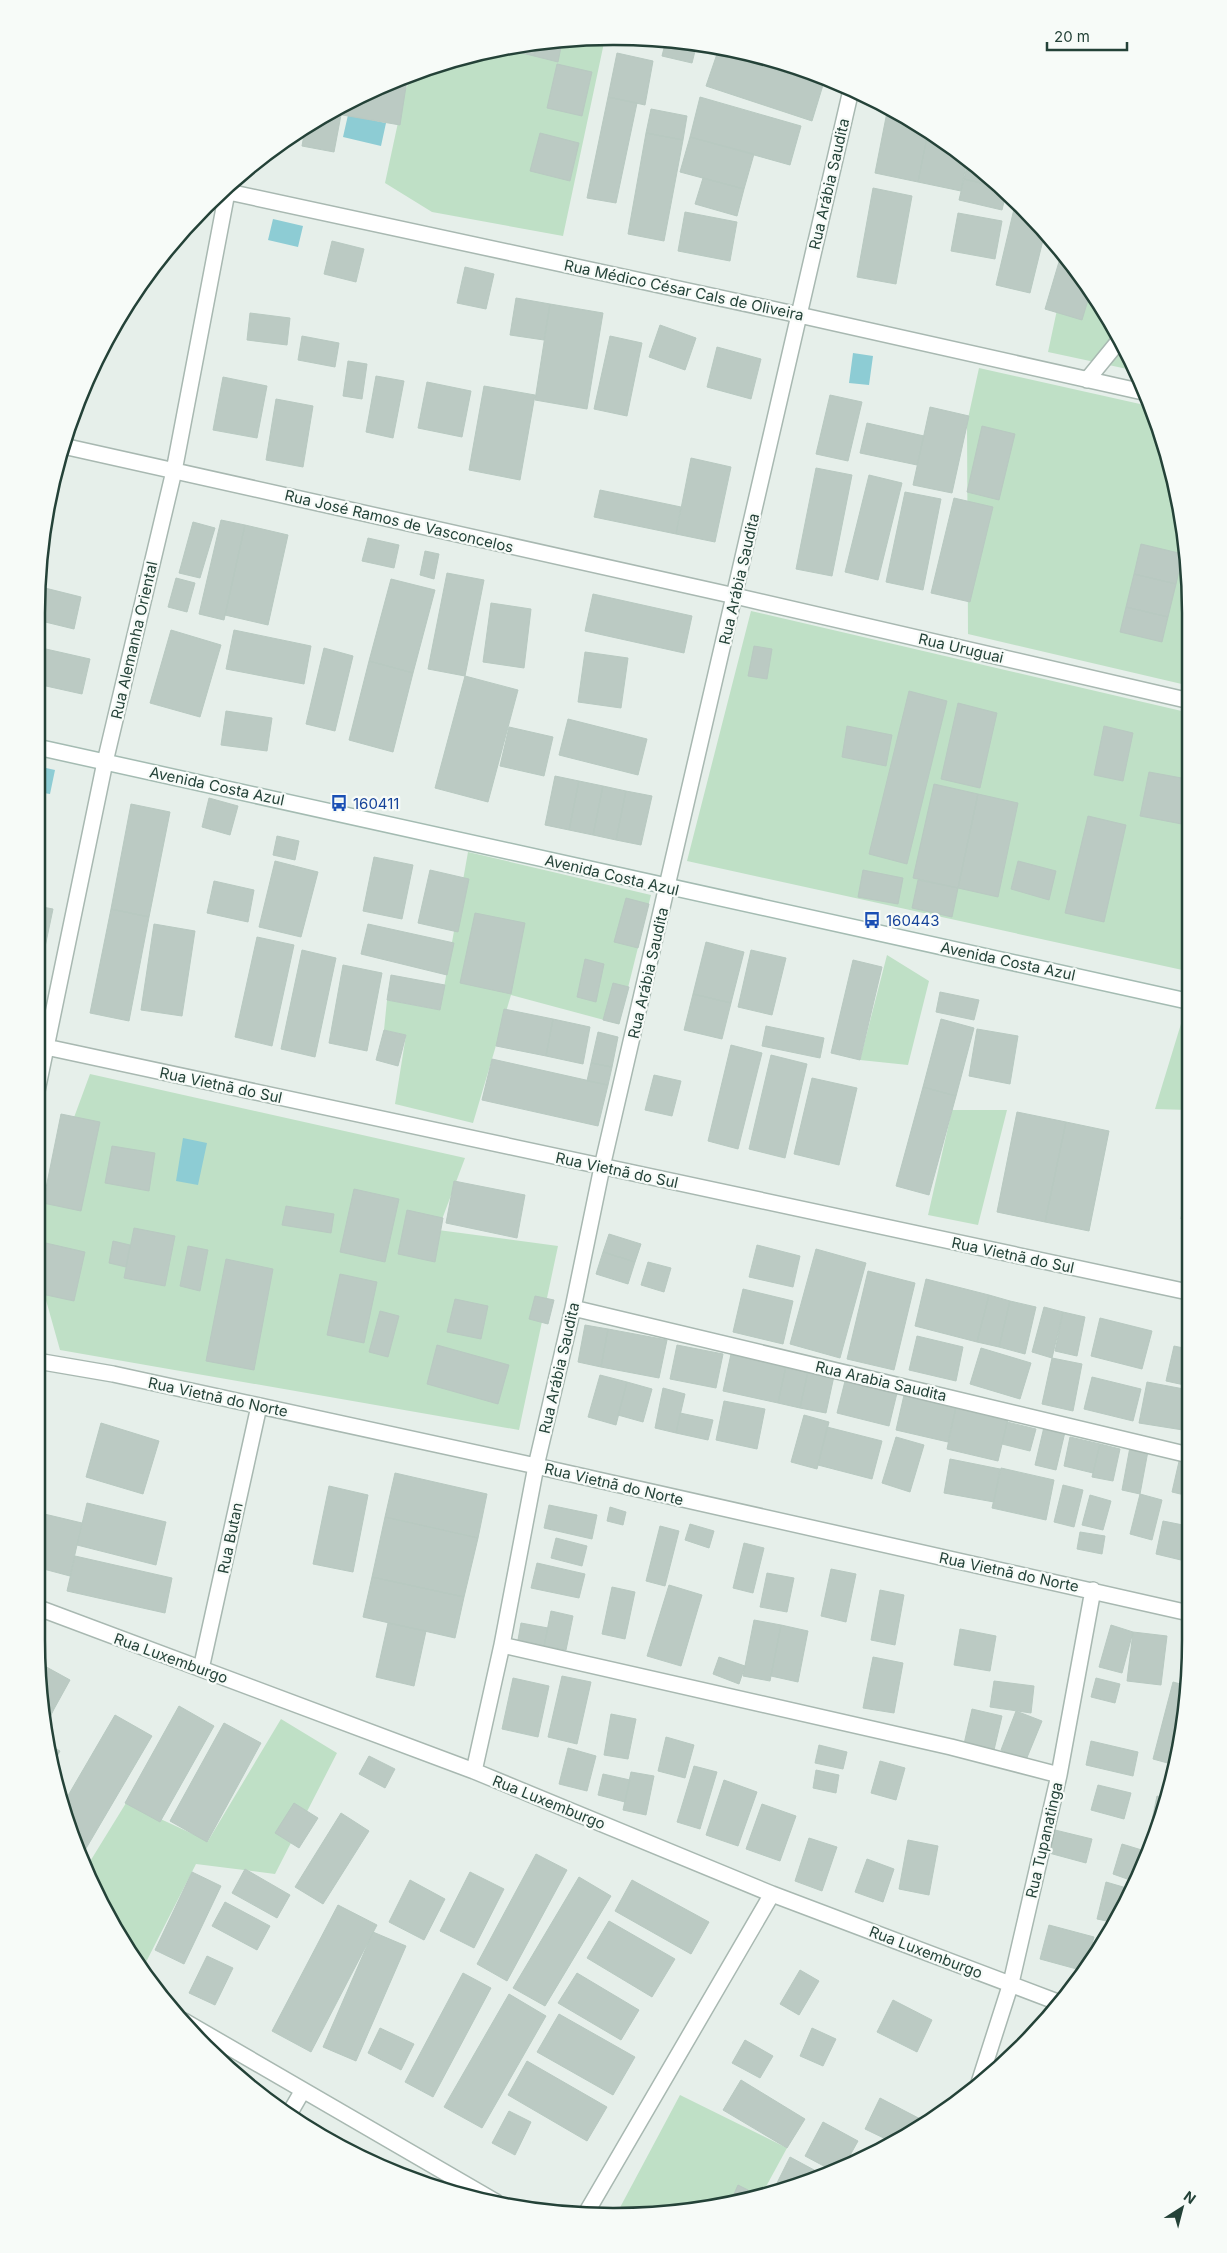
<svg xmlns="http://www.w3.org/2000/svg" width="1227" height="2253" viewBox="0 0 1227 2253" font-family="Inter,sans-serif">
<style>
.green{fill:#bfe0c6}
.water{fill:#8dccd4}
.building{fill:#bbcac3;stroke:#b8c9c1}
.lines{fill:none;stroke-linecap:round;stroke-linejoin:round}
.street-casing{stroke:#a8b8b1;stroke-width:18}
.secondary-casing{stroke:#a4bbb2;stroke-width:18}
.street{stroke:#fff;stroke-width:15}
.secondary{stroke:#fff;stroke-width:15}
.labels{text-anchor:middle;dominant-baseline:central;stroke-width:4.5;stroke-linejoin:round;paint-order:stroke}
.street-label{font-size:15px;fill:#244238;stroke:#f7fbf8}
.transit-label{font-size:15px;fill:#164399;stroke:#f7fbf8;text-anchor:start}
.rim{fill:none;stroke:#244238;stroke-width:2.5}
</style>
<rect width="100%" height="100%" fill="#e6efea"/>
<path class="green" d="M575 38H605L563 236 432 212 385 183 405 90 413 75 464 56Z
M1067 263 1094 293 1132 370 1048 352Z
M979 368 1149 406 1160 428 1186 538V685L968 634 967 423Z
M751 611 1186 712 1187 971 687 861Z
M468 852 651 895 619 1024 511 995 473 1123 395 1104 406 1035 384 1030 387 1000 440 1010Z
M887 955 929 981 908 1065 860 1060Z
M1184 1014 1187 1015 1188 1110 1155 1109Z
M90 1074 465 1158 438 1230 558 1246 519 1430 60 1350 37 1268V1218Z
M952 1110H1007L978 1225 928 1215Z
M281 1719 337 1753 275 1874 196 1864 142 1970 113 1928 86 1868 126 1803 208 1841Z
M680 2095 787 2148 762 2194 765 2196 652 2215H616Z"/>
<path class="water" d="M348 115 386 123 381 146 343 137Z
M273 219 303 226 298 247 268 240Z
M853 353 873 356 869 385 849 383Z
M37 766 55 770 50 794 37 792Z
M183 1138 207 1143 198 1185 176 1181Z"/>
<path class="building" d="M666 40 697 43 692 63 662 56Z
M544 43 561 47 558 62 534 56 537 44Z
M537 44 534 56 514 51 515 48Z
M718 51 823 85 812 121 706 86Z
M617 53 653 61 645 105 608 97Z
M557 64 592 72 582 116 547 108Z
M402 79 407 80 400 125 331 113 358 96Z
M608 97 637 103 616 203 587 198Z
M700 97 801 126 790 165 690 137Z
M888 107 902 113 928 132 918 182 875 173Z
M651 109 687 116 683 140 646 133Z
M331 113 341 115 334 152 302 146 305 129Z
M928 132 967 160 961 191 918 182Z
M540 133 579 143 570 181 530 171Z
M646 133 683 140 664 241 628 234Z
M690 137 754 154 744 189 680 172Z
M968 161 994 180 1002 188 964 179Z
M703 178 744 189 737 216 695 204Z
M964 179 1002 188 1006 193 1002 210 959 200Z
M873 188 912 196 896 284 857 277Z
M1014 209 1022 211 1044 236 1030 293 996 285Z
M685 212 737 222 730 261 678 251Z
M958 213 1002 221 995 259 951 251Z
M332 241 364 249 356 282 324 274Z
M1061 255 1091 290 1082 320 1045 309Z
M465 267 494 274 486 309 457 303Z
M516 298 550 304 544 340 510 335Z
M550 304 603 313 587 409 535 400Z
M250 313 290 318 287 345 247 340Z
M660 325 696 338 685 370 649 357Z
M302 336 339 343 335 367 298 360Z
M610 336 642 343 627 416 594 409Z
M717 347 761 359 751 399 707 387Z
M348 361 367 364 362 399 343 396Z
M376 376 404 381 393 438 366 432Z
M223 377 267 386 257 438 213 430Z
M427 382 471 391 462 437 418 428Z
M484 386 535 395 520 480 469 470Z
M830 395 862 402 848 461 816 454Z
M276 399 313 406 303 467 266 460Z
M930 407 969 416 952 493 913 485Z
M867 423 924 436 917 465 860 453Z
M982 426 1015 434 999 500 967 492Z
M691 458 731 467 715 542 676 534Z
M816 468 852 475 832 576 796 569Z
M869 475 902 483 878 580 845 572Z
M600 490 681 507 676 534 594 517Z
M905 492 941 499 923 590 886 582Z
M954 498 993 507 970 602 931 593Z
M221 520 245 525 224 620 199 614Z
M193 522 215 528 200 578 179 573Z
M245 525 288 535 268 625 225 615Z
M368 538 399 545 394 568 362 561Z
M1141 544 1183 554 1176 584 1134 574Z
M425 551 439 554 434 579 420 575Z
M447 573 484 580 465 676 428 669Z
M1134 574 1176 584 1168 617 1126 607Z
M176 578 195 583 187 612 168 607Z
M391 579 435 590 413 673 369 661Z
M37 586 81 597 74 629 37 620Z
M593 594 692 616 684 653 585 631Z
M491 603 531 609 524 668 483 662Z
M1126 607 1168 617 1162 642 1120 632Z
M171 630 221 645 200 717 150 703Z
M234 630 311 646 304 684 226 669Z
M754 646 772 649 767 679 748 676Z
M37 647 90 659 82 694 37 684Z
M324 648 353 656 335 731 306 724Z
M585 652 628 658 621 708 578 702Z
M369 661 413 673 393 752 349 740Z
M465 676 518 690 488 802 435 788Z
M909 691 947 701 907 864 869 854Z
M958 703 997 713 980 788 941 779Z
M226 711 272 718 267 751 221 745Z
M568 719 647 739 638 775 559 755Z
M847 726 892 735 886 766 842 757Z
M1104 726 1133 733 1123 781 1094 775Z
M509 727 553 737 544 776 500 766Z
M1149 772 1187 779V825L1140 816Z
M555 776 579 781 569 830 545 825Z
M579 781 603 786 593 835 569 830Z
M934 784 978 794 958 888 913 878Z
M603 786 626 791 616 840 593 835Z
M626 791 652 796 641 845 616 840Z
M978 794 1018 803 998 897 958 888Z
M209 798 238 806 230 835 202 827Z
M131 804 170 812 149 917 111 909Z
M1088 816 1126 825 1104 922 1065 913Z
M277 836 299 841 295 860 273 855Z
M374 857 413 865 402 919 363 911Z
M275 861 318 872 301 937 259 927Z
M1018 861 1056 871 1049 900 1011 889Z
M430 870 469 879 458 932 418 923Z
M863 870 903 878 898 904 858 897Z
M918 880 958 888 952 917 912 908Z
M214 881 254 890 248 922 207 913Z
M626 898 649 904 638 948 614 942Z
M37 906 53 909 45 947 37 945Z
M111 909 149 917 129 1021 90 1013Z
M475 913 525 923 511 994 460 983Z
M154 924 195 931 182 1016 141 1010Z
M368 924 454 943 447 975 361 954Z
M257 937 294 945 272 1046 235 1037Z
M706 942 744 952 731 1003 693 994Z
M302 950 336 958 315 1057 281 1049Z
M751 950 786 958 772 1015 738 1007Z
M585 959 604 964 596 1002 577 997Z
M853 960 882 967 860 1060 831 1053Z
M343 965 382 973 367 1051 329 1043Z
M391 975 445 985 440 1010 387 1000Z
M613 983 629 987 619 1024 603 1020Z
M940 992 979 1000 974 1020 936 1012Z
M693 994 731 1003 722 1039 684 1030Z
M504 1009 553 1019 546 1056 496 1046Z
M553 1019 590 1027 583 1064 546 1056Z
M941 1019 974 1028 956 1096 923 1087Z
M766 1026 824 1038 820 1058 762 1046Z
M977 1029 1018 1036 1010 1084 969 1076Z
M384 1030 406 1035 398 1066 376 1060Z
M598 1032 618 1037 612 1067 591 1063Z
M731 1045 762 1053 738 1149 708 1141Z
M771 1055 807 1064 785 1158 749 1149Z
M492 1059 608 1085 598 1126 482 1100Z
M591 1063 612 1067 608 1085 587 1081Z
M654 1075 681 1081 672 1116 645 1110Z
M812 1078 857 1088 839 1165 794 1154Z
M923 1087 956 1096 929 1195 896 1186Z
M1017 1112 1066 1122 1045 1222 997 1212Z
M61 1114 100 1122 81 1211 43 1203Z
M1066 1122 1109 1131 1089 1231 1045 1222Z
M112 1146 155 1153 149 1191 105 1183Z
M1188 1170V1220L1181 1219Z
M454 1181 525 1195 517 1238 446 1223Z
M354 1189 399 1199 385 1262 340 1252Z
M286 1206 334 1214 331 1233 282 1225Z
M407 1210 443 1218 435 1262 398 1254Z
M134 1228 175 1236 165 1286 124 1278Z
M609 1234 641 1244 635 1262 603 1252Z
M37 1241 85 1252 74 1301 37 1293Z
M113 1241 130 1245 126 1267 109 1263Z
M757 1245 800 1256 793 1287 749 1277Z
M188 1246 208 1250 200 1291 180 1286Z
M816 1249 866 1263 840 1358 790 1344Z
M603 1252 635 1262 628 1284 596 1274Z
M226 1259 273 1269 254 1370 206 1361Z
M648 1262 671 1268 664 1292 641 1285Z
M868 1271 915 1283 894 1370 847 1359Z
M340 1274 377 1282 364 1343 327 1335Z
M926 1279 989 1295 977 1342 915 1326Z
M743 1289 793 1301 783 1344 733 1332Z
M989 1295 1010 1301 999 1347 977 1342Z
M535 1296 554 1300 548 1324 529 1319Z
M455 1299 488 1306 481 1339 447 1332Z
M1010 1301 1036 1307 1025 1354 999 1347Z
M1044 1307 1063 1312 1052 1358 1032 1352Z
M380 1311 399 1316 388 1357 369 1352Z
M1063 1312 1085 1317 1077 1356 1055 1351Z
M1100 1318 1152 1331 1142 1369 1091 1356Z
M585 1325 608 1329 601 1367 578 1362Z
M608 1329 667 1340 659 1378 601 1367Z
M917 1336 963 1347 956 1381 909 1370Z
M437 1345 509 1365 498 1404 427 1384Z
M677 1345 723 1354 716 1388 670 1379Z
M1174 1346 1188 1349 1189 1386 1166 1381Z
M981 1348 1031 1363 1020 1399 970 1384Z
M731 1354 786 1366 778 1403 723 1391Z
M1052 1358 1082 1364 1073 1411 1042 1404Z
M786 1366 808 1371 800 1408 778 1403Z
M808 1371 834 1376 826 1413 800 1408Z
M600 1375 627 1382 616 1425 588 1417Z
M1092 1377 1141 1389 1133 1421 1084 1409Z
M845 1381 897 1393 889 1426 837 1413Z
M627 1382 652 1389 643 1422 618 1415Z
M1147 1382 1189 1390 1183 1430 1139 1423Z
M663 1388 685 1394 676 1433 655 1428Z
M904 1395 956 1407 948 1442 896 1430Z
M724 1401 765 1409 757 1449 716 1440Z
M956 1407 1008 1419 998 1461 947 1449Z
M680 1413 713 1420 708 1440 676 1433Z
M804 1415 829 1422 817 1469 791 1462Z
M1007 1422 1036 1429 1030 1451 1002 1444Z
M101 1423 159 1441 143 1494 86 1477Z
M827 1427 882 1441 872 1479 818 1465Z
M1044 1427 1065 1432 1056 1470 1035 1465Z
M896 1437 924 1445 910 1492 882 1483Z
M1070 1437 1100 1444 1093 1473 1064 1466Z
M1100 1444 1120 1449 1113 1481 1092 1477Z
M1130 1447 1148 1451 1140 1494 1122 1490Z
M1180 1457 1189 1459V1496L1172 1492Z
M950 1459 1000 1469 994 1502 944 1493Z
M1001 1468 1054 1480 1046 1520 992 1508Z
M395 1473 487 1494 478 1538 385 1517Z
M1063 1485 1083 1490 1074 1527 1054 1522Z
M329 1486 368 1495 353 1572 313 1564Z
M1140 1494 1162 1500 1152 1540 1130 1534Z
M1090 1495 1111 1501 1103 1530 1082 1525Z
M87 1503 166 1522 156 1565 77 1545Z
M549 1505 597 1515 592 1539 544 1528Z
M610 1507 626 1512 623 1525 607 1521Z
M36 1512 82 1523 70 1576 36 1567Z
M385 1517 478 1538 464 1597 372 1577Z
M1163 1521 1188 1526 1181 1560 1156 1554Z
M690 1524 714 1531 709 1548 685 1540Z
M660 1526 679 1531 665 1586 646 1581Z
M1080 1532 1105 1536 1102 1554 1077 1549Z
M556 1538 587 1546 582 1566 551 1558Z
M744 1543 764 1548 753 1593 733 1588Z
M75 1556 172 1578 165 1613 67 1591Z
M537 1563 585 1574 579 1598 531 1588Z
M831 1569 856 1574 846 1622 821 1616Z
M767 1573 794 1578 787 1612 760 1607Z
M372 1577 464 1597 455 1638 363 1617Z
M669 1585 702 1595 681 1666 647 1656Z
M612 1587 635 1592 625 1639 602 1634Z
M880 1590 904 1595 895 1645 871 1640Z
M551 1611 573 1616 566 1650 544 1646Z
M754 1620 781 1625 770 1681 743 1676Z
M388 1623 426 1631 414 1686 376 1677Z
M521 1623 548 1628 544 1646 518 1640Z
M781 1625 808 1631 798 1682 771 1676Z
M1111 1625 1133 1632 1122 1673 1099 1667Z
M960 1629 996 1636 990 1671 954 1665Z
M1133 1632 1167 1636 1161 1685 1127 1681Z
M719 1657 745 1666 739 1684 713 1674Z
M873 1657 903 1663 894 1713 863 1708Z
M41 1664 70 1680 54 1709 42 1703 39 1668Z
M562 1676 591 1682 577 1744 548 1737Z
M513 1678 549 1686 538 1737 502 1729Z
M1096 1678 1120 1684 1115 1703 1091 1697Z
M994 1681 1034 1686 1031 1713 990 1707Z
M1173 1682 1188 1686 1175 1765 1153 1759Z
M42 1703 54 1709 45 1727Z
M179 1706 214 1726 160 1822 125 1803Z
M972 1709 1002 1716 994 1750 964 1744Z
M1016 1711 1042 1721 1026 1760 1001 1750Z
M611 1714 636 1719 628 1759 604 1755Z
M115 1715 152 1736 81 1857 67 1825 62 1806Z
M224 1723 261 1743 207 1842 170 1821Z
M666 1737 694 1745 685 1778 658 1771Z
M1091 1741 1138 1752 1133 1776 1086 1765Z
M49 1745 60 1751 51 1767 47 1752Z
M819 1745 847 1752 843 1769 815 1763Z
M568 1748 596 1756 587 1791 559 1784Z
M369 1756 395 1769 385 1788 359 1774Z
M880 1761 905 1768 896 1800 871 1793Z
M694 1766 717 1772 700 1829 677 1822Z
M816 1770 839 1775 836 1793 813 1788Z
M631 1772 654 1776 646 1815 623 1810Z
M603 1774 630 1780 625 1802 598 1795Z
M724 1780 757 1792 738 1846 706 1835Z
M1098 1785 1131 1793 1124 1819 1091 1810Z
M1157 1796 1167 1798 1154 1831 1150 1830Z
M294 1803 318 1818 299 1848 275 1833Z
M762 1804 796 1816 780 1861 746 1849Z
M341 1813 369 1831 323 1904 295 1887Z
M1055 1830 1092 1839 1086 1863 1049 1853Z
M809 1838 837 1847 822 1891 795 1881Z
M908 1840 938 1846 929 1895 899 1889Z
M1122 1844 1145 1851 1133 1881 1113 1874Z
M536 1854 567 1870 507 1981 477 1964Z
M867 1859 894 1869 883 1902 855 1892Z
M245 1869 290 1895 277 1918 232 1893Z
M192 1872 221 1886 184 1964 155 1950Z
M470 1872 504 1889 474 1948 440 1931Z
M579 1877 611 1896 545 2006 513 1988Z
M410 1880 445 1899 424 1940 389 1922Z
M632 1880 709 1922 691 1954 615 1911Z
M1106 1882 1130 1889 1116 1923 1097 1919Z
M225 1902 270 1926 257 1950 212 1926Z
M338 1905 377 1925 311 2052 272 2031Z
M609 1921 675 1959 652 1997 587 1958Z
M1049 1925 1094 1937 1084 1971 1040 1959Z
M373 1932 406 1946 356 2061 323 2047Z
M207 1956 233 1968 215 2005 189 1993Z
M800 1970 819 1981 799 2015 780 2004Z
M463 1973 491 1988 433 2097 405 2082Z
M577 1973 639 2010 621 2040 558 2003Z
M509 1994 546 2016 482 2128 444 2107Z
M893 2000 932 2020 917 2052 877 2032Z
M559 2014 635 2057 613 2095 537 2052Z
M380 2028 414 2044 401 2070 368 2053Z
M812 2028 836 2039 823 2066 800 2056Z
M745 2040 773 2056 760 2078 732 2063Z
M527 2061 607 2107 587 2141 508 2095Z
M741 2080 805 2119 787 2148 723 2110Z
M880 2098 928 2123 892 2142 865 2129Z
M509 2111 531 2122 515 2155 492 2143Z
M823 2122 858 2141 843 2168 835 2172 805 2156Z
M790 2157 816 2171 811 2181 773 2194 772 2193Z
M738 2185 748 2190 744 2200 730 2203Z
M633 2207 649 2215H629Z"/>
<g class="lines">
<g class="street-casing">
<path id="street" d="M224 191 799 315 1143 392
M1087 380 1118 342
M63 446 735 596 1186 700
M46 1047 1188 1292
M37 1091 105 762 174 471 228 187
M573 1308 1189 1455
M37 1361 113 1374 536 1466 1189 1613
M36 1607 474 1771 772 1894 1060 2003
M502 1645 951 1747 1059 1775
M201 1669 259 1406
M474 1771 502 1645 536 1466 573 1308 602 1167 851 90
M184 2021 496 2202
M978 2086 1011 1983 1059 1775 1093 1590
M288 2116 303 2090
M585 2215 772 1894"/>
</g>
<g class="secondary-casing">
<path id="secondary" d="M37 747 1187 1001"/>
</g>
<use href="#street" class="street"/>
<use href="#secondary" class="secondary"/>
</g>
<defs>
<g id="bus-bare" transform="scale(1.35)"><path d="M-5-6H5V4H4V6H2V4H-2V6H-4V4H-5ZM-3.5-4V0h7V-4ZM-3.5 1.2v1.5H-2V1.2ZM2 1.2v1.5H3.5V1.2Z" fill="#1a4fb4" stroke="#f7fbf8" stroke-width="2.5" paint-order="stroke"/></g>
</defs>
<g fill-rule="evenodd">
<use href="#bus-bare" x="339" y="803"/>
<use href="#bus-bare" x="872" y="920"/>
</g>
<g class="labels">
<g class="street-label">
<text transform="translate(829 184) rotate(-77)">Rua Arábia Saudita</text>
<text transform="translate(684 290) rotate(12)">Rua Médico César Cals de Oliveira</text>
<text transform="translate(399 521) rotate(13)">Rua José Ramos de Vasconcelos</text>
<text transform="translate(739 579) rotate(-77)">Rua Arábia Saudita</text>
<text transform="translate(134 640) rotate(-77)">Rua Alemanha Oriental</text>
<text transform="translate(961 648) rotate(13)">Rua Uruguai</text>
<text transform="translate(217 786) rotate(12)">Avenida Costa Azul</text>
<text transform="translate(612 875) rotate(13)">Avenida Costa Azul</text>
<text transform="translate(1008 961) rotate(12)">Avenida Costa Azul</text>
<text transform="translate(648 973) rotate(-77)">Rua Arábia Saudita</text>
<text transform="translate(221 1085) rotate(12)">Rua Vietnã do Sul</text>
<text transform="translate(617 1170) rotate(12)">Rua Vietnã do Sul</text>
<text transform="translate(1013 1255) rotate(12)">Rua Vietnã do Sul</text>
<text transform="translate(559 1368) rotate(-77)">Rua Arábia Saudita</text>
<text transform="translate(881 1381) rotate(13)">Rua Arabia Saudita</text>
<text transform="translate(218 1397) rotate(12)">Rua Vietnã do Norte</text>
<text transform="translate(614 1484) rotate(13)">Rua Vietnã do Norte</text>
<text transform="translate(230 1538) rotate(-78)">Rua Butan</text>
<text transform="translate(1009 1572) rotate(12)">Rua Vietnã do Norte</text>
<text transform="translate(171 1658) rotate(20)">Rua Luxemburgo</text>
<text transform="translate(549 1802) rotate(22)">Rua Luxemburgo</text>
<text transform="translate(1044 1840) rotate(-77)">Rua Tupanatinga</text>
<text transform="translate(926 1952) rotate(21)">Rua Luxemburgo</text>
</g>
<g class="transit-label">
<text x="353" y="803">160411</text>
<text x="886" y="920">160443</text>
</g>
</g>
<path d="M0 0H1227V2253H0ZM613 45H614A568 568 0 0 1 1182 613V1640A568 568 0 0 1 614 2208H613A568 568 0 0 1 45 1640V613A568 568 0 0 1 613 45Z" fill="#f7fbf8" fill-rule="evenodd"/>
<path class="rim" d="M613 45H614A568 568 0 0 1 1182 613V1640A568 568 0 0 1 614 2208H613A568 568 0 0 1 45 1640V613A568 568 0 0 1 613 45Z"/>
<g transform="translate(1182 2208) rotate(36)" stroke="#f7fbf8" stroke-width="4" paint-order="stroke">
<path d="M0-4L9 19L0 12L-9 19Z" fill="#244238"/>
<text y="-8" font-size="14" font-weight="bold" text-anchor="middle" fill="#244238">N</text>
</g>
<path d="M1047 42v8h80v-8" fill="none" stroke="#244238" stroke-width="2.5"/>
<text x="1054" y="42" font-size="15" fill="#244238" stroke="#f7fbf8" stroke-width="4" paint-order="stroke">20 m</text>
</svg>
